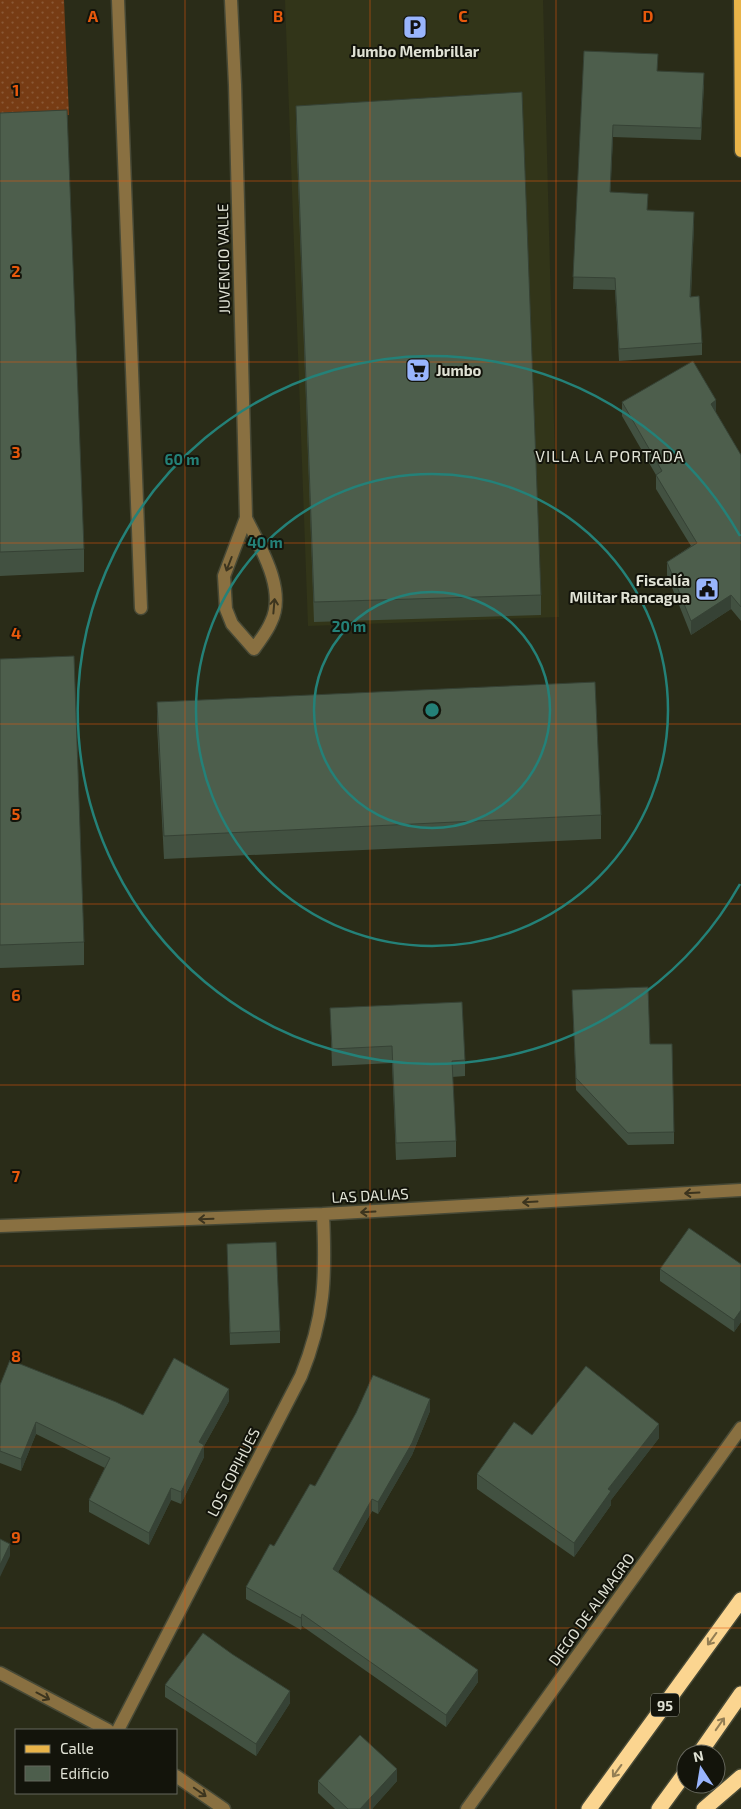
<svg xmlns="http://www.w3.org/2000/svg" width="741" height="1809" viewBox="0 0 741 1809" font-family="'Exo 2',sans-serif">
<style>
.built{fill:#323519}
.grass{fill:url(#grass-dots)}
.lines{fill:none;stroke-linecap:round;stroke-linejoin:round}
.minor-casing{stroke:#474936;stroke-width:15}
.major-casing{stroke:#474936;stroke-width:15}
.highway-casing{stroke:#474936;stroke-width:18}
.minor{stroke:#897041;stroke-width:12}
.major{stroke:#e9b449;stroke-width:12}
.highway{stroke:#fbd590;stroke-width:15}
.wall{fill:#425141}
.shaded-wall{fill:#364235}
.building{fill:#4d5e4c;stroke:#364235}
.oneway{stroke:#3c341e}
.oneway2{stroke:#937e54}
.grid{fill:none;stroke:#e8590c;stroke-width:1;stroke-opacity:0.55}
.ring{fill:none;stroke:#248178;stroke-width:2.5}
.labels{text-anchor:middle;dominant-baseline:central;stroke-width:4;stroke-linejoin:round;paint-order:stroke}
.shield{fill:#13140b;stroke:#a2a498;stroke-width:1}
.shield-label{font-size:14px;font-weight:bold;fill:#e0e2d5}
.poi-label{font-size:15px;font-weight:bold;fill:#e0e2d5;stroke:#13140b}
.street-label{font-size:15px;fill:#e0e2d5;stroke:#13140b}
.neighbourhood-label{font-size:16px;letter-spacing:1px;fill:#e0e2d5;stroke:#13140b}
.grid-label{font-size:16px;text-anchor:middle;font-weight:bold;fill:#e8590c;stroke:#13140b;stroke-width:4;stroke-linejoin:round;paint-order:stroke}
.centre{fill:#248178;stroke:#13140b;stroke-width:2.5}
.ring-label{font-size:15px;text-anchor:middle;font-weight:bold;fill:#248178;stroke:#13140b;stroke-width:4;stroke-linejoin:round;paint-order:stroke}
</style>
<defs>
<pattern id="grass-dots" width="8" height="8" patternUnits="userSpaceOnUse" patternTransform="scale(1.25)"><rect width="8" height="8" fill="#773c14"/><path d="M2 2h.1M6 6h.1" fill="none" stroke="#8a5835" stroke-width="1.8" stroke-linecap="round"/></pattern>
</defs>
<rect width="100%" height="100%" fill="#2a2c18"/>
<path class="built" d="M285 0H543L559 617 308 626Z"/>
<path class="grass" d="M0 0H64L69 115 0 118Z"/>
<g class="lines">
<g class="minor-casing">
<path id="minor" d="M118 0 141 608
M231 0 235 85 246 518 224 576 226 609 232 624 254 649C260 640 267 632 271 622 287 590 260 547 246 518
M0 1226 323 1214 741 1190
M0 1673 108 1730
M118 1730 301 1376C325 1317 326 1277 323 1214
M176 1776 224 1809
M467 1809 741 1428"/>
</g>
<g class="major-casing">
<path id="major" d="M740 0 741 151"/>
</g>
<g class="highway-casing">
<path id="highway" d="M699 1754 741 1694
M589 1809 741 1600
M659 1809 686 1772
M704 1809 741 1777"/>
</g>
<use href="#minor" class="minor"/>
<use href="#major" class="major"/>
<use href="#highway" class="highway"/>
</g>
<path class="wall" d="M584 51 658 71 704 85 701 140 613 137 610 192 648 210 694 224 691 297 702 343V355L619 361 615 290 573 289Z
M296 106 541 595V615L314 622 296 126Z
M0 113 84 549V572L0 576Z
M622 402 716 414 741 455V621L731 609 691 635 667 575V562L691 546 656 489V475L622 416Z
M0 659 84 942V965L0 968Z
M157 702 601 815V839L164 859 157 725Z
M572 990 650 1044 674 1132V1144L628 1145 576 1090Z
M330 1008 465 1060V1076L452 1077 456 1141V1157L396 1160 392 1063 332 1066Z
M227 1244 280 1331V1343L230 1345Z
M741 1264V1322L734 1332 660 1281V1269Z
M0 1385 143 1415 229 1401 204 1446V1457L181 1504 171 1500 149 1545 89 1512V1500L105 1468 36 1434 21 1471 0 1463Z
M430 1411 412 1455 378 1514 372 1511 338 1572 478 1682 446 1727 302 1626 301 1630 246 1599V1587L315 1486 356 1413Z
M532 1435 659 1438 611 1500V1505L574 1557 477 1489V1474Z
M165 1685 290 1703 256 1756 165 1697Z
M318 1781H397L372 1809H335L318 1793Z"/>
<path class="shaded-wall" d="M613 125V137L610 204V192Z
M694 212V224L690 309V297Z
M716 400V414L711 404Z
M731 595V609L691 635V621Z
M741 1310V1322L734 1332V1320Z
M229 1389V1401L204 1446V1457L181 1504V1492L199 1442Z
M430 1399V1411L412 1455 378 1514V1502Z
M36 1422V1434L21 1471V1459Z
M659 1424V1438L611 1500V1505L574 1557V1543L608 1489Z
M171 1488V1500L149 1545V1533Z
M372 1499V1511L333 1581V1569Z
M10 1544V1556L0 1577V1565Z
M302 1614V1626L301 1630V1618Z
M478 1670V1682L446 1727V1715Z
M290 1691V1703L256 1756V1744Z
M397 1769V1781L372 1809H360Z"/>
<path class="building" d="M584 51 658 54 657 71 704 73 701 128 613 125 610 192 648 194 647 210 694 212 690 297 699 296 702 343 619 349 615 278 573 277Z
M522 92 541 595 314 602 296 106Z
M67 110 84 549 0 552V113Z
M693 361 716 400 711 404 741 455V607L731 595 691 621 667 562 697 543 656 475 662 471 622 402Z
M74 656 84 942 0 945V659Z
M595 682 601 815 164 836 157 702Z
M648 987 650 1044H672L674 1132 628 1133 576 1078 572 990Z
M462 1002 465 1060 452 1061 456 1141 396 1143 392 1046 332 1049 330 1008Z
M689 1228 741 1264V1310L734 1320 660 1269Z
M276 1242 280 1331 230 1333 227 1244Z
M174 1358 229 1389 199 1442 204 1445 181 1492 171 1488 149 1533 89 1500 110 1458 36 1422 21 1459 0 1451V1385L10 1360 116 1402 143 1415Z
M586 1366 659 1424 608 1489 611 1491 574 1543 477 1474 514 1422 532 1435Z
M373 1375 430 1399 412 1443 378 1502 372 1499 333 1569 478 1670 446 1715 302 1614 301 1618 246 1587 270 1544 274 1546 310 1484 315 1486 356 1413Z
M0 1539 10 1544 0 1565Z
M203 1633 232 1654 290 1691 256 1744 165 1685Z
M360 1735 397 1769 360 1809H348L318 1781Z"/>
<defs><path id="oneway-shaft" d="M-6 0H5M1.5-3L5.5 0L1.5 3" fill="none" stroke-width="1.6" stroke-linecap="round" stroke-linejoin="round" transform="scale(1.25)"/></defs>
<g class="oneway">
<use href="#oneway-shaft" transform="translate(229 564) rotate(111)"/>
<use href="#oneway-shaft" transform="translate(274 606) rotate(-85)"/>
<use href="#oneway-shaft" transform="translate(692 1193) rotate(177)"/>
<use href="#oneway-shaft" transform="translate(530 1202) rotate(177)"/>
<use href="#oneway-shaft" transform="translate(368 1212) rotate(177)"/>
<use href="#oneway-shaft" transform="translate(206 1219) rotate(178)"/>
<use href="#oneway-shaft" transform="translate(43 1696) rotate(28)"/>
<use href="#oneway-shaft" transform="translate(200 1792) rotate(35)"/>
</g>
<g class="oneway2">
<use href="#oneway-shaft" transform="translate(712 1639) rotate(126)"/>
<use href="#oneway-shaft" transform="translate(720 1724) rotate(-55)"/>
<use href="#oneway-shaft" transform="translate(617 1771) rotate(126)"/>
</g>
<path class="grid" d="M185 0V1809M370 0V1809M556 0V1809M0 181H741M0 362H741M0 543H741M0 724H741M0 904H741M0 1085H741M0 1266H741M0 1447H741M0 1628H741"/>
<g class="ring">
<circle cx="432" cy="710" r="118"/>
<circle cx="432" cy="710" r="236"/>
<path d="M740 884A354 354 0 1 1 740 536"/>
</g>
<defs>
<g id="parking-square" transform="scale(1.25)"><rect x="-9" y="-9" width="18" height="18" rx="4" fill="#99b5fd" stroke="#13140b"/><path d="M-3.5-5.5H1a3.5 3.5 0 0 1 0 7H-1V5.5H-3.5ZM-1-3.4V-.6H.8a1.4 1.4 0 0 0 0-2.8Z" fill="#111"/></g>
<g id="supermarket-square" transform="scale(1.25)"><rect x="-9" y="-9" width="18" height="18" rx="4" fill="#99b5fd" stroke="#13140b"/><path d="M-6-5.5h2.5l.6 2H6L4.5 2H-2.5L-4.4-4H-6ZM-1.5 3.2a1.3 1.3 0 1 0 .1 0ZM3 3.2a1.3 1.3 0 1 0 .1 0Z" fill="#111"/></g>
<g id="civic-square" transform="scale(1.25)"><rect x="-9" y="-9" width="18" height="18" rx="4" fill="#99b5fd" stroke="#13140b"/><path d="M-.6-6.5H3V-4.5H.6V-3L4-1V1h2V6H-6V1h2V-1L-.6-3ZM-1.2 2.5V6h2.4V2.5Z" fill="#111"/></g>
</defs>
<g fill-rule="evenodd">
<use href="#parking-square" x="415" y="27"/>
<use href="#supermarket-square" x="418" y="370"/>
<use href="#civic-square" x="707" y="589"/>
</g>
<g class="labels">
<rect class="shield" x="651" y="1693.5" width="28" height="23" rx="4"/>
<g class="shield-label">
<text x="665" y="1705">95</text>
</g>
<g class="poi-label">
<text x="415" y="51">Jumbo Membrillar</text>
<text x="436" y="370" text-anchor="start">Jumbo</text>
<text x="690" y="580" text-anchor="end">Fiscalía<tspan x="690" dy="17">Militar Rancagua</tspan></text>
</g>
<g class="street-label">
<text transform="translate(223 259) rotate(-91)">JUVENCIO VALLE</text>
<text transform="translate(370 1195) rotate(-3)">LAS DALIAS</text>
<text transform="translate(233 1472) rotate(-63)">LOS COPIHUES</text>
<text transform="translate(591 1609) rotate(-54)">DIEGO DE ALMAGRO</text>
</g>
<g class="neighbourhood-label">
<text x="610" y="455">VILLA LA PORTADA</text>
</g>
</g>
<g class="grid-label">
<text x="93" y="22">A</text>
<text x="278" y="22">B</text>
<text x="463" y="22">C</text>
<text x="648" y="22">D</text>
<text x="16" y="96">1</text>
<text x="16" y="277">2</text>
<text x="16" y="458">3</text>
<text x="16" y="639">4</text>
<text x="16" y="820">5</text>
<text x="16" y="1001">6</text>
<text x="16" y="1182">7</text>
<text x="16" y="1362">8</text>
<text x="16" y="1543">9</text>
</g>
<circle cx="432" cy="710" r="8" class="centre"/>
<g class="ring-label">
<text x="182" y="465">60 m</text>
<text x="265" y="548">40 m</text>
<text x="349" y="632">20 m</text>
</g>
<rect x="15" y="1729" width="162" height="65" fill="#13140b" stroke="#65665c"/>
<rect x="25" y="1745" width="25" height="8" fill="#e9b449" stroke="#65665c"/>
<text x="60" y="1754" font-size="15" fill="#e0e2d5">Calle</text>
<rect x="25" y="1766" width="25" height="15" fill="#4d5e4c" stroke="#65665c"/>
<text x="60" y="1779" font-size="15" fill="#e0e2d5">Edificio</text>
<g transform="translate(701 1769) rotate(348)"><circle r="24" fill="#13140b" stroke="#65665c"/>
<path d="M0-4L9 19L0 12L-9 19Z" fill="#99b5fd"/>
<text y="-8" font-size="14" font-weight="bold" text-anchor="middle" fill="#e0e2d5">N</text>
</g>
</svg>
